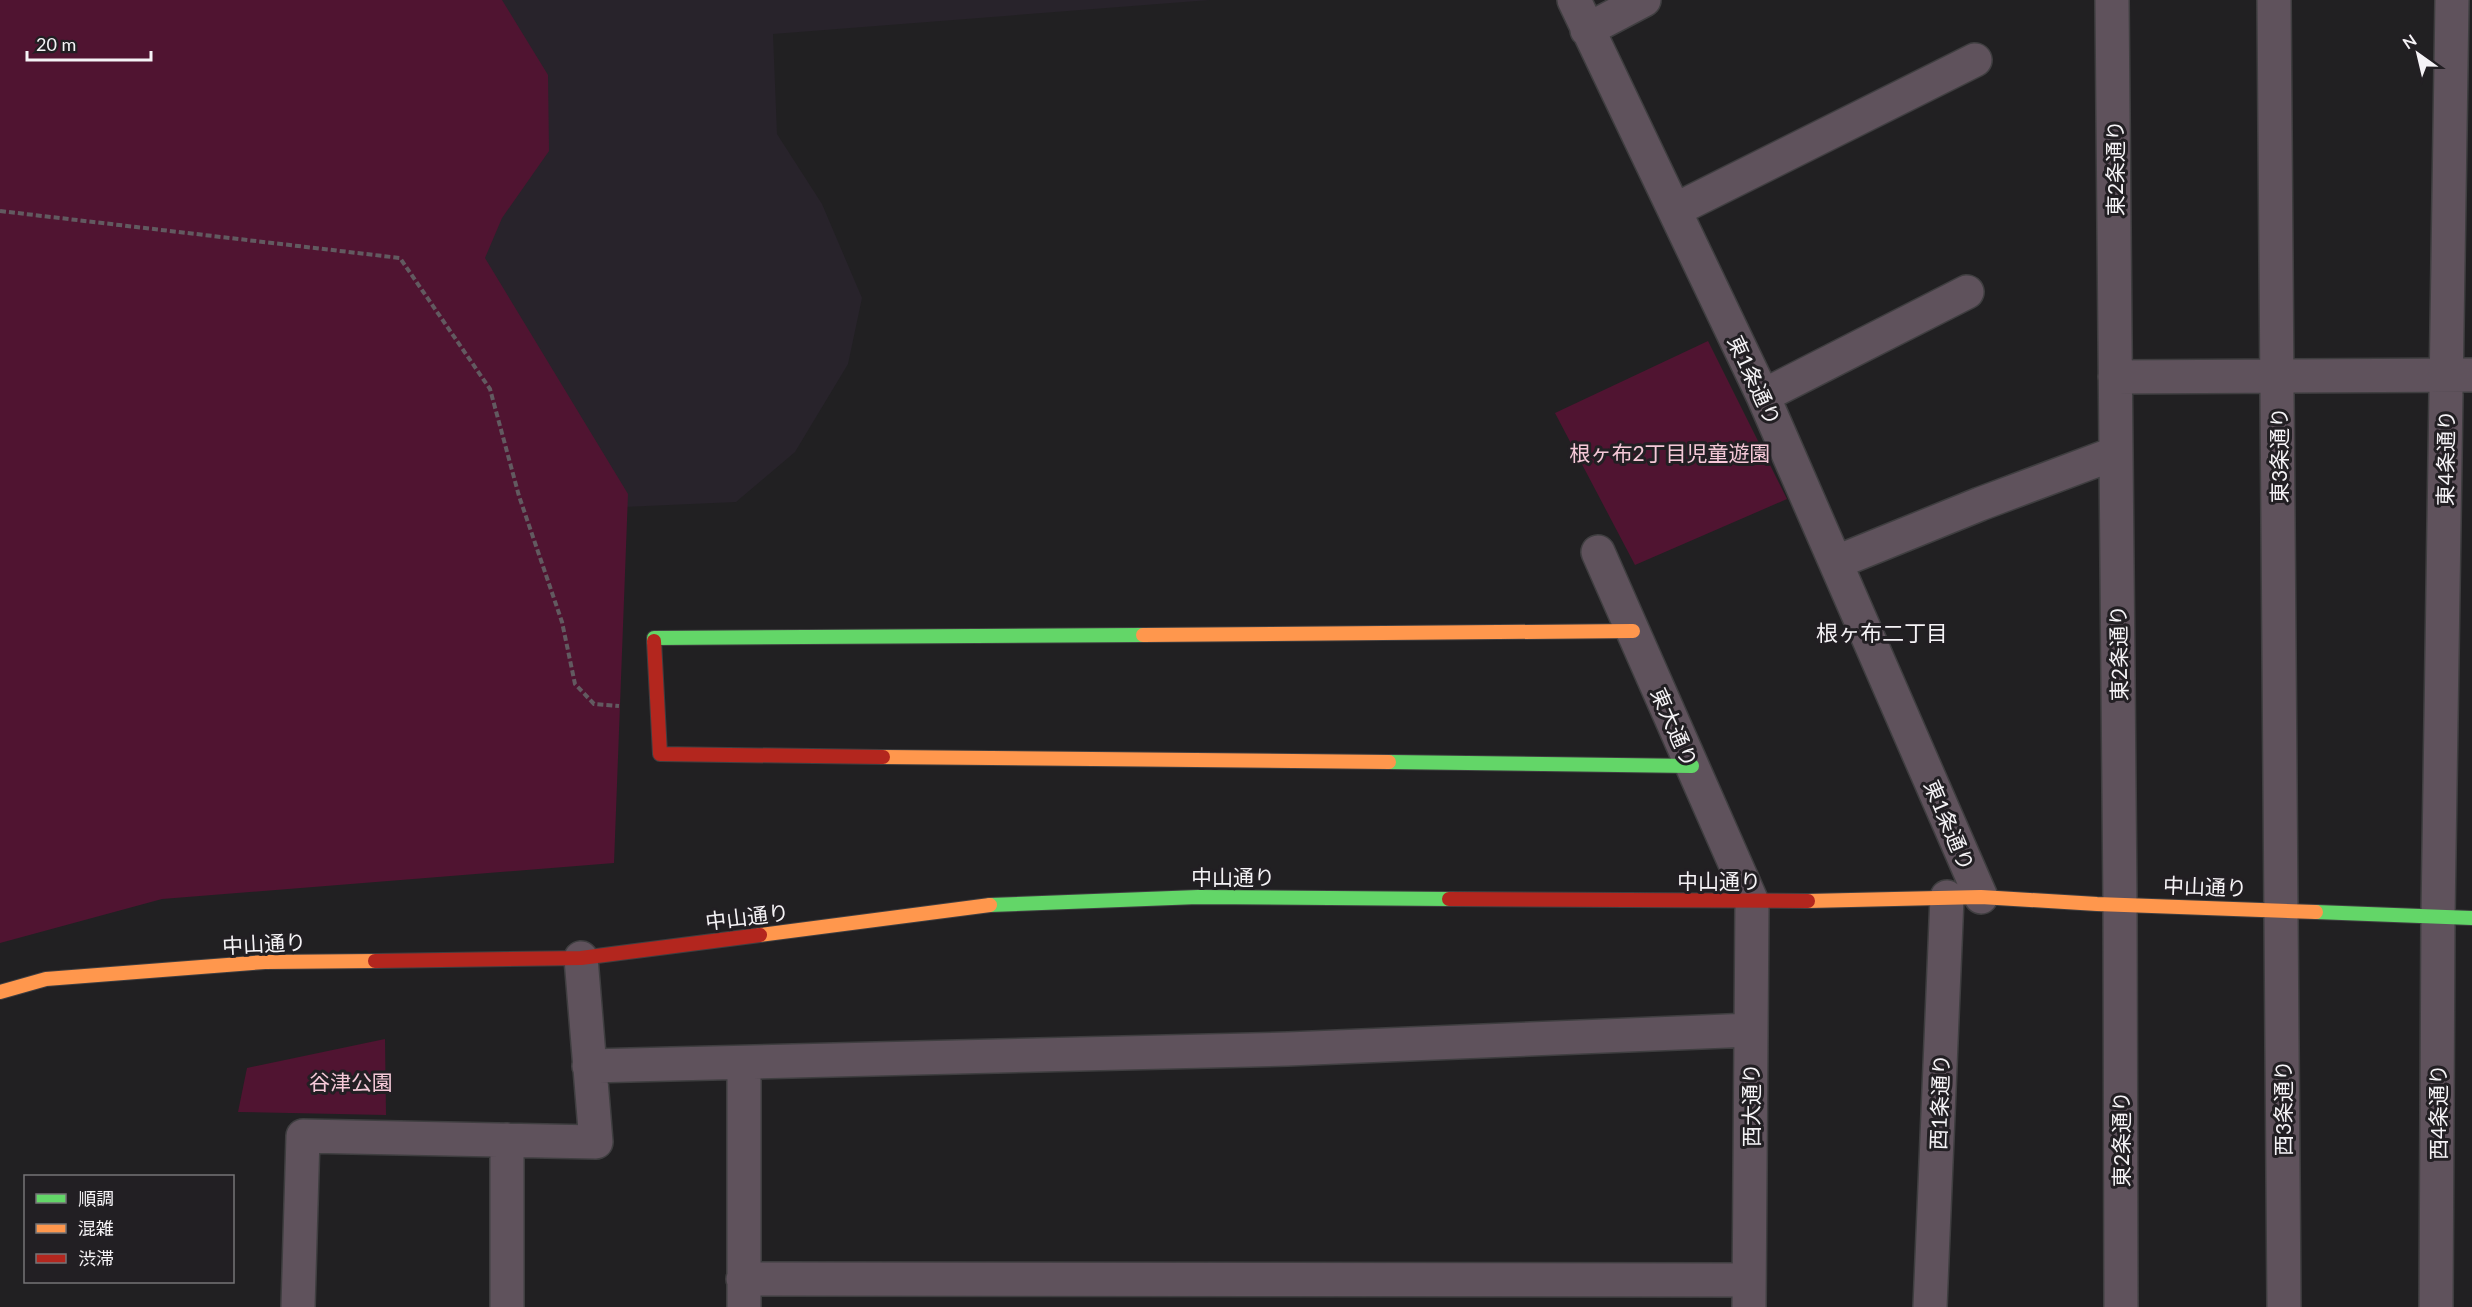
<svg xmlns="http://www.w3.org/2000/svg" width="2472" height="1307" viewBox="0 0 2472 1307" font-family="Lato,'Noto Sans JP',sans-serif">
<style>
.built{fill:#28232b}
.green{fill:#501431}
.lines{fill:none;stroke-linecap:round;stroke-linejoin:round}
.street-casing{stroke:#3f3e40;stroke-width:36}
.fast-casing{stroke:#3f3e40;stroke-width:16}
.slow-casing{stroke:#3f3e40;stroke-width:16}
.jam-casing{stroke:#3f3e40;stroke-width:16}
.path{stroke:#625a60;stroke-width:4;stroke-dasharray:6 3;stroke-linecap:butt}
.street{stroke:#5f525c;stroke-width:33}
.fast{stroke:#63d668;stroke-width:14}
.slow{stroke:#ff974d;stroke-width:14}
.jam{stroke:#b3261e;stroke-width:14}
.labels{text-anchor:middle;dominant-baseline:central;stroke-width:6;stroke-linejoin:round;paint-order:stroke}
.street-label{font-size:21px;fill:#f5f3f6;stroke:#221f23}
.park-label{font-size:21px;fill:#f4c8d7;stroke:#221f23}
.neighbourhood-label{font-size:22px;fill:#f5f3f6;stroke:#221f23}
</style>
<rect width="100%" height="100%" fill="#212022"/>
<path class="built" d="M466 0H1210L773 34 777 134 822 204 862 298 848 364 795 452 736 502 579 509 466 249Z"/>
<path class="green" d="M0 0H502L548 75 549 151 502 218 485 258 628 494 614 863 162 899 0 943Z
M1708 341 1787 499 1635 565 1555 413Z
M385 1039 386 1115 238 1112 247 1068Z"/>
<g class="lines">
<g class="street-casing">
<path id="street" d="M1574 0 1763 396 1981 897
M2112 0 2120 905 2121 1307
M2274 0 2284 1307
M1587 30 1644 0
M1675 210 1975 60
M2115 377 2472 375
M1763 396 1967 292
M1598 552 1752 902 1749 1307
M1837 562 1980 504 2116 453
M589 1066 1288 1049 1751 1030
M743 1279 1749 1280
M298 1307 303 1136 596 1142 581 958
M507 1307V1140
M744 1307V1064
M1930 1307 1947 897
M2436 1307 2438 916 2452 0"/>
</g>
<g class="fast-casing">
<path id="fast" d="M654 641V638L1143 635
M1389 762 1692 766
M990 905 1198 897 1449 899
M2316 912 2472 918"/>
</g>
<g class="slow-casing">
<path id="slow" d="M1143 635 1633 631
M883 757 1389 762
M1808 901 1981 897 2097 904 2316 912
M760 935 990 905
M0 992 46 979 265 962 375 961"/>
</g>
<g class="jam-casing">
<path id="jam" d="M654 641 660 754 883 757
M1449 899 1808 901
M375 961 581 958 760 935"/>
</g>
<path class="path" d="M0 211 400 258 490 389 519 496 562 622 575 684 594 704 619 706"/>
<use href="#street" class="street"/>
<use href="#fast" class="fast"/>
<use href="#slow" class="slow"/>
<use href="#jam" class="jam"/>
</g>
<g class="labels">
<g class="street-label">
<text transform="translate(2114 168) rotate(-90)">東2条通り</text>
<text transform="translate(1755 380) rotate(65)">東1条通り</text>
<text transform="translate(2278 455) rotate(-90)">東3条通り</text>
<text transform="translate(2445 458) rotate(-89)">東4条通り</text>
<text transform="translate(2118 653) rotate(-91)">東2条通り</text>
<text transform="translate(1675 727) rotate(66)">東大通り</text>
<text transform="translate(1950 825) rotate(67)">東1条通り</text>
<text x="1233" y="876">中山通り</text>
<text x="1719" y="880">中山通り</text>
<text transform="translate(2205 886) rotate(2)">中山通り</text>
<text transform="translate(747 916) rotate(-7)">中山通り</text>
<text transform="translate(264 943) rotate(-3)">中山通り</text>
<text transform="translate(1939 1102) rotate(-88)">西1条通り</text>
<text transform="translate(1750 1105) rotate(-90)">西大通り</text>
<text transform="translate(2282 1108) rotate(-90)">西3条通り</text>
<text transform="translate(2437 1112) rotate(-90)">西4条通り</text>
<text transform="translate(2120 1139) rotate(-90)">東2条通り</text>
</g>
<g class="park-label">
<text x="1670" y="452">根ヶ布2丁目児童遊園</text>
<text x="351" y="1081">谷津公園</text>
</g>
<g class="neighbourhood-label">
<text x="1882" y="632">根ヶ布二丁目</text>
</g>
</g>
<rect x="24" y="1175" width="210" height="108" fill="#221f23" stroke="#767477" stroke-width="1.5"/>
<rect x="36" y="1194" width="30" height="9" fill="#63d668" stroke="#767477" stroke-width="1.5"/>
<text x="78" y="1205" font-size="18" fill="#f5f3f6">順調</text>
<rect x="36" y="1224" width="30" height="9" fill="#ff974d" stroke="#767477" stroke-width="1.5"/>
<text x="78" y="1235" font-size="18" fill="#f5f3f6">混雑</text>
<rect x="36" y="1254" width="30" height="9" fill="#b3261e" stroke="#767477" stroke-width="1.5"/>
<text x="78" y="1265" font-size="18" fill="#f5f3f6">渋滞</text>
<g transform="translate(2418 54) rotate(326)" stroke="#221f23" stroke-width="4.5" paint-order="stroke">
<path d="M0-4.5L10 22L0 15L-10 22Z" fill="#f5f3f6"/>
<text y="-9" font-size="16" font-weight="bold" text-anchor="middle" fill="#f5f3f6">N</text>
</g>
<path d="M27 51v9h124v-9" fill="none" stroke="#f5f3f6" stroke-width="3"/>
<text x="36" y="51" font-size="18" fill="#f5f3f6" stroke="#221f23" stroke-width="4.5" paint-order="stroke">20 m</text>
</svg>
